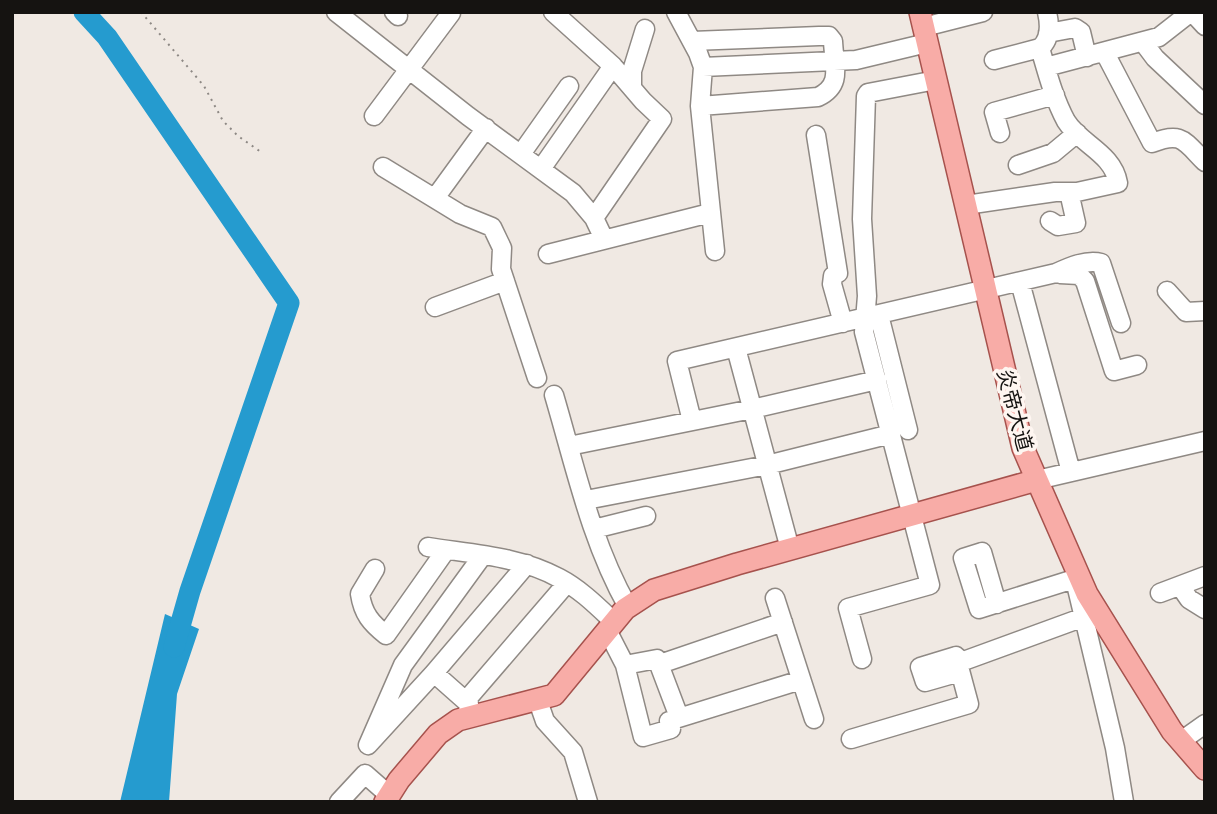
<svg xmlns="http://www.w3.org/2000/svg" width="1217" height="814" viewBox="0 0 1217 814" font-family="Raleway,'Noto Sans SC',sans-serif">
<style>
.water{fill:#259bcf}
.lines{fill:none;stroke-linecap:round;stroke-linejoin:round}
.river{stroke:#259bcf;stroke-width:21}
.minor-casing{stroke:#8f8984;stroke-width:21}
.major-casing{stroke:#a6524d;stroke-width:24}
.path{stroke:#8e8985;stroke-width:2;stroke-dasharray:2 5;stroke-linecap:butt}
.minor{stroke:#fff;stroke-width:18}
.major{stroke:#f8aca7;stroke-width:21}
.labels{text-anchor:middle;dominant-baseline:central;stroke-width:7;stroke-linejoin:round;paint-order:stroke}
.street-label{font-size:21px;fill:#151311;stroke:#fef6f1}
</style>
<rect width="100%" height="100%" fill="#f0e9e3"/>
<path class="water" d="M165 614 199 629 177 694 169 802H120Z"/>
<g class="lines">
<path class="river" d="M84 12 107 37 289 303 190 591 174 647"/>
<g class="minor-casing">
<path id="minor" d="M336 12 468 116 573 193 594 218 604 239
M394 12 398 16
M553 12 613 66 643 101 662 119 594 218
M676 12 698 53 703 67 700 106 715 251
M1192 12 1205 26
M924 27 983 12
M1048 33 1075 28 1081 32 1087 57
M692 41 819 36H829L833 41C834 66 843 85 818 97L700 106
M1143 42 1155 58 1205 105
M1105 53 1152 143C1182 131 1184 141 1205 162
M994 60 1040 48
M703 67 856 60 927 43
M1046 67 1159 37 1191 12
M632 87V71L645 29
M374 116 451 13
M1000 133 994 112 1055 95
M816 135 838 273 833 276 832 284 843 323
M521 154 569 86
M1018 165 1053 153 1077 133
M383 167 460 214 492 227 502 248 501 269 537 378
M541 169 613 66
M435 198 486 128
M966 205 1055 192H1077L1118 183C1113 153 1080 144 1066 121 1054 99 1047 72 1040 48 1051 39 1050 25 1047 12
M1050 221 1058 226 1076 223 1069 192
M548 254 710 213
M1060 274 1079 275 1085 281 1114 371 1137 365
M1020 282 1071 472
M1167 291 1186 312 1205 311
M435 307 505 281
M879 315 908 430
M736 348 790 549
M554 395C575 466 591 542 628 607
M692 421 677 361 1056 273C1069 267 1087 259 1101 263L1121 323
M569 446 752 409 877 380
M1037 480 1205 441
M586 500 767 465 891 434
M594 529 646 516
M428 547C472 554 519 556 559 578 580 589 597 606 614 622
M483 555 403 665 368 745 434 673 527 564
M375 569 360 594C363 614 371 623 386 635L446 550
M1075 580 1115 748 1124 802
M1180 586 1189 599 1205 609
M1160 593 1205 576
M775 598 814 719
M997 604 982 552 963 558 979 609 1074 579
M607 630 625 665 643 737 671 729 669 721 801 680
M862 659 848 608 930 585 864 332 867 296 862 219 866 96 868 93 936 80
M958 663 956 656 920 667 925 682 960 672
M660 664 783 622
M625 665 657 659 679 717
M434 673 469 704
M538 701 545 721 573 752 588 802
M468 717 469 697 567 583
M851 739 969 704 958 663 1084 617
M1181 741 1205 724
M339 802 365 774 389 795"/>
</g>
<g class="major-casing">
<path id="major" d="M920 12 1023 448 1087 594 1172 731 1205 769
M385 802 399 780 438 734 458 720 554 695 625 609 654 590 737 564 1037 480"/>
</g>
<path class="path" d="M141 12 204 86 223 121 238 136 261 152"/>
<use href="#minor" class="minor"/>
<use href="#major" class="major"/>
</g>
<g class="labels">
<g class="street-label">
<text transform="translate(1015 410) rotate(75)">炎帝大道</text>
</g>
</g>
<rect width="1217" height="814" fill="none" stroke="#151311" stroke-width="28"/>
</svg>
